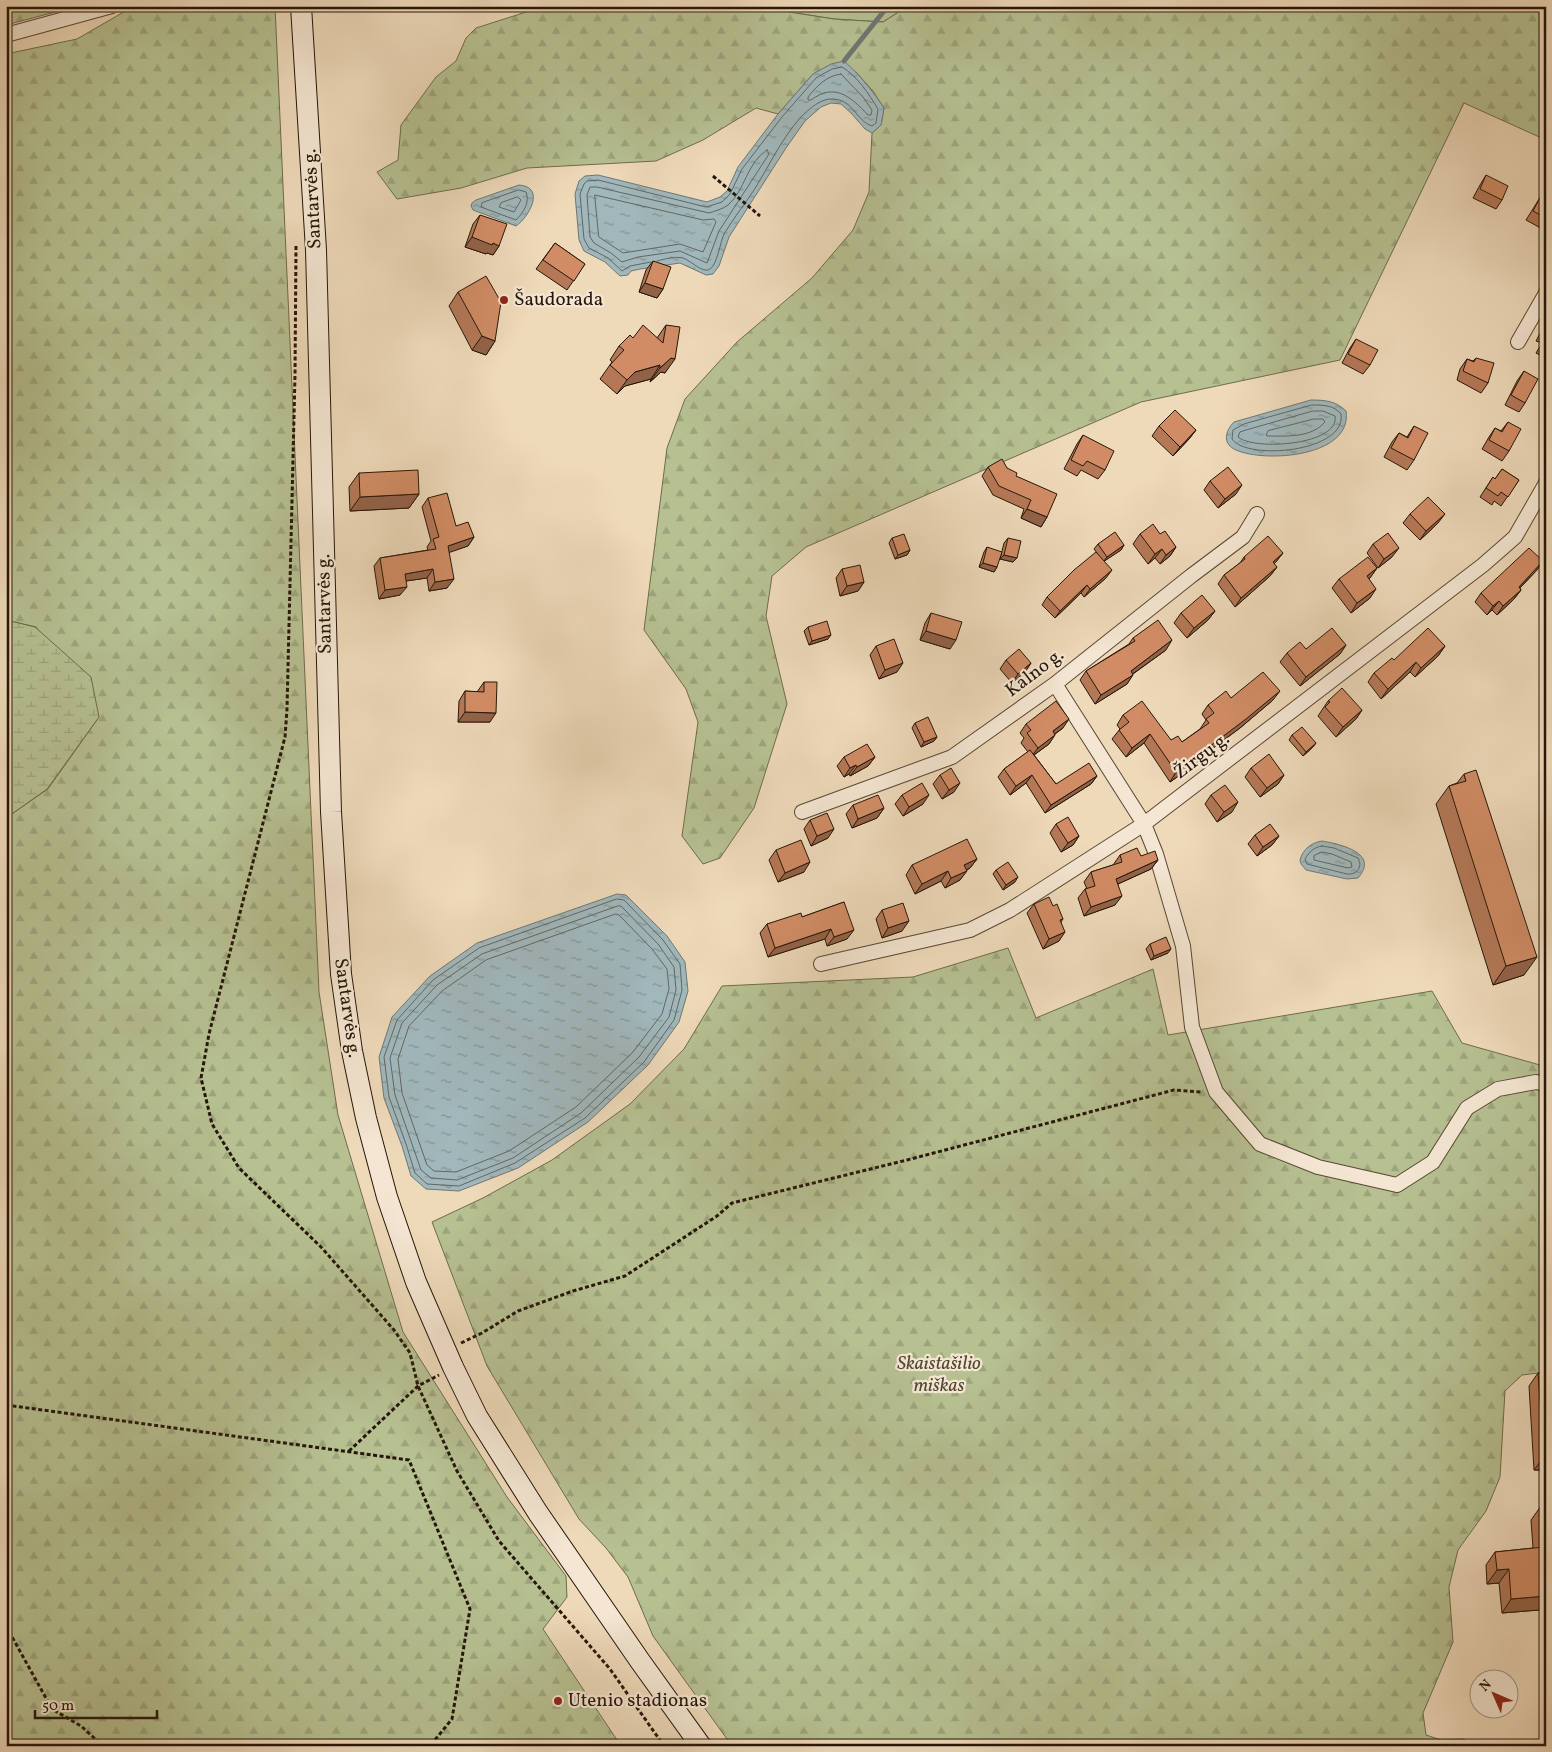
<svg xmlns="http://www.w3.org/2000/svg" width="1552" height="1752" viewBox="0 0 1552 1752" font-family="Vollkorn,serif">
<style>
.grass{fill:#b6c091;stroke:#6e6b4d}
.forest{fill:url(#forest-firs);stroke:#6e6b4d}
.wetland{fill:url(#wetland-marsh);stroke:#6e6b4d}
.water{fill:url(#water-ripples);stroke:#6f7774}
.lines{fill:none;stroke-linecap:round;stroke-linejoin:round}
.shore{stroke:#636662;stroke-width:1}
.stream{stroke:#6f7774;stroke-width:5}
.minor-casing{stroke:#584735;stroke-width:16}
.secondary-casing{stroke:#261609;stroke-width:22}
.path{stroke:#261609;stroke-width:3;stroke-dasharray:4 2.5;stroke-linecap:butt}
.minor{stroke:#f4e6d2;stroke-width:14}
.secondary{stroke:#f4e6d2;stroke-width:20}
.wall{fill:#b47857;stroke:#261609}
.shaded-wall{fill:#926247;stroke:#261609}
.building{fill:#d18c65;stroke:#261609}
.poi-dot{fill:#8f2418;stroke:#f4e6d2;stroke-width:2}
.labels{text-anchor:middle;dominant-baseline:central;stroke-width:4.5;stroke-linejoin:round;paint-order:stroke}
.street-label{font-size:19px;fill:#261609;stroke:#f4e6d2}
.poi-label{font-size:19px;fill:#261609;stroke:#f4e6d2;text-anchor:start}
.park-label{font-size:19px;font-style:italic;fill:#514932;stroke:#f4e6d2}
</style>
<defs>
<pattern id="forest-firs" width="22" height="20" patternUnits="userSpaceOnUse" patternTransform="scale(1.25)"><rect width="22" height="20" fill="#b6c091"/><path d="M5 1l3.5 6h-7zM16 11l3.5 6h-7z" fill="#9ca47c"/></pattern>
<pattern id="wetland-marsh" width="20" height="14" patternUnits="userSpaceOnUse" patternTransform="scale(1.25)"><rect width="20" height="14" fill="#b6c091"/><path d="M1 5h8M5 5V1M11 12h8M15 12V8" fill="none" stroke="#9ca47c"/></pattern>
<pattern id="water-ripples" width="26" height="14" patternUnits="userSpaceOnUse" patternTransform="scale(1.25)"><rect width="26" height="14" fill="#a0b7bb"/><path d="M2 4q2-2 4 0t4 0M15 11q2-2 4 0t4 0" fill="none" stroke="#829496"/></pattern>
</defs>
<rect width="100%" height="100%" fill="#eed9b9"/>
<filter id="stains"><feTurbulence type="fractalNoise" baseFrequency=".004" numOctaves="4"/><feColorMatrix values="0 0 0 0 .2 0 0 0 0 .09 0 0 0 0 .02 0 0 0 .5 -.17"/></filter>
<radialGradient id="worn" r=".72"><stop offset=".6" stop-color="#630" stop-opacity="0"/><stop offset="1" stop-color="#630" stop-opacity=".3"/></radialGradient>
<path class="grass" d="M783 6H908L883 22 834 19 789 12Z"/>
<path class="forest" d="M6 6H78L6 25Z
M134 6H275L319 992 338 1115 403 1332 507 1497 566 1576 567 1597 543 1629 621 1746H6V818L48 789 99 717 36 627 6 620V54L77 39Z
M545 6H783L789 12 834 19 883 22 908 6H1546V140L1464 103 1340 360 1141 402 806 547 772 576 766 616 787 704 754 808 720 858 703 864 682 836 698 722 686 689 644 630 667 448 685 399 737 342 812 278 853 230 869 192 872 133 881 125 884 108 872 90 856 72 813 74 778 114 756 108 703 140 656 161 527 168 461 188 397 199 377 172 398 160 401 125 436 77 456 61 466 38 476 28Z
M1008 948 1036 1018 1153 969 1168 1035 1432 991 1462 1043 1540 1065 1546 1063V1372L1522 1375 1505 1391 1500 1477 1486 1511 1458 1550 1449 1587 1453 1642 1423 1713 1426 1735 1441 1740 1464 1739 1471 1746H732L653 1636 628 1577 606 1548 579 1519 487 1366 432 1222 483 1198 552 1160 630 1104 684 1049 722 986 913 977Z"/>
<path class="wetland" d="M6 620 35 627 91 677 99 717 47 789 6 818Z"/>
<path class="water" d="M844 61C860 75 872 90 884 108L881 125 872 133 865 129 851 113 841 104 831 103 821 107 805 121 786 148 729 237 719 266 713 274 706 275 680 263 640 269 631 271 628 275 620 276 605 262 584 251 579 240 575 194 579 181 585 176 598 175 707 202 720 197 727 191 738 167 778 114 813 74 831 64Z
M519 185C546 187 529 217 516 226L473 210 471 206 472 203 476 200Z
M1311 400C1325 400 1336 401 1346 411 1353 457 1265 463 1236 450 1222 444 1225 431 1234 422Z
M1322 841C1340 844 1380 853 1358 878L1347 879 1306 870 1301 864 1300 860C1303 849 1311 843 1322 841Z
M617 894 626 895 667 936 685 962 688 991 679 1022 648 1065 588 1122 518 1168 459 1191 426 1189 411 1176 402 1146 384 1098 379 1057 392 1017 430 976 477 943Z"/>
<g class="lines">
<path class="shore" d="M841 74 863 97 872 110 871 115H868C851 97 835 82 811 100H808V97C817 86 826 76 841 74Z
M767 150 769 154 719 231 707 263 680 251 638 257 622 262 611 253 594 243 590 237 587 195 590 187H597L709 213C715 211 723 209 728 205 745 191 747 162 767 150Z
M519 190 526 192C530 202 524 212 516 220L481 207 482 203Z
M595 195 703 220 714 219 716 222 703 252 680 244 623 253 599 237Z
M518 197 521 200 514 212 499 207 501 203Z
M651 262 630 266 622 271 608 258 589 248 584 239 580 194 584 184 587 181 598 180 706 207 722 202 730 194 742 169 782 117 816 78 832 69 842 67C857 76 869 94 878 109L876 123 872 126C856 121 854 100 833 99 821 98 809 109 801 117 782 138 769 166 754 190 744 205 733 219 724 234 720 243 717 265 710 269 703 274 690 260 683 258 675 256 665 259 657 261
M1312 405C1323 405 1334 405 1341 414 1347 452 1247 461 1232 439L1233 430 1244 424Z
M1313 411H1323L1335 416C1340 445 1254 451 1238 437L1240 432 1246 430Z
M1314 419H1323L1325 422C1311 438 1287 436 1268 436L1266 435 1268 431Z
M1322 846 1334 848 1358 858C1363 867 1357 875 1347 874L1307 864 1305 859C1309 852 1314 847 1322 846Z
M1322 852 1332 854 1351 862 1352 867 1348 868 1314 860V856Z
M617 899 624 900 663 940 680 964 682 990 674 1020 644 1062 585 1118 515 1163 459 1186 427 1184 415 1173 406 1144 389 1097 384 1057 397 1020 433 980 479 948Z
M618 906H621L658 944 674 967 676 990 669 1017 639 1057 581 1113 513 1158 457 1180 431 1178 421 1170 395 1095 390 1058 402 1023 437 985 482 954Z
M616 914 619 915 652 949 667 969 669 989 662 1014 633 1052 576 1107 509 1151 456 1172 434 1171 427 1165 402 1093 398 1059 409 1026 442 991 486 960Z"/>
<path class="stream" d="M844 61 888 6"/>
<g class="minor-casing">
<path id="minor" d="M6 35 112 6
M1518 342 1546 293
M1055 684 1144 824 1156 854 1183 946 1192 1027 1216 1092 1260 1144 1318 1167 1397 1185 1433 1162 1467 1108 1498 1089 1536 1082 1546 1084
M802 812 952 757 1055 684 1191 576 1243 537 1257 514
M821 964 970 930 1010 910 1144 824 1483 565 1515 537 1546 483"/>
</g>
<g class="secondary-casing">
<path id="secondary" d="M301 6 316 250 331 812 341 974 352 1051 366 1118 387 1197 416 1282 453 1367 477 1416 538 1513 640 1661 701 1746"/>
</g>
<path class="path" d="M713 176 760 216
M296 246 295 375 287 709 285 737 209 1034 201 1078 212 1124 239 1168 322 1248 394 1330 410 1353 418 1386 457 1471 499 1541 610 1669 664 1746
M461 1343 482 1333 518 1311 573 1291 625 1276 717 1216 732 1203 907 1160 1174 1090 1201 1092
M6 1405 409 1460 470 1609 452 1719 430 1746
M349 1451 418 1386 439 1375
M6 1626 52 1709 81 1726 103 1746"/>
<use href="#minor" class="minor"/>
<use href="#secondary" class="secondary"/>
</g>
<path class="wall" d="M1486 175 1502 200 1496 209 1473 198 1480 185Z
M1542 194 1546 197V231L1526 220 1536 204Z
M480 215 499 246 493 255 487 253 486 254 465 247 473 224Z
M555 243 585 264 567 290 536 269Z
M653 261 663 289 657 298 639 292 646 270Z
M458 292 495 341 486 355 472 350 449 306Z
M1546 310V358L1536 353 1542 343 1536 341 1545 324 1540 321Z
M666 325 665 373 661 372 650 382 651 379 625 386 617 394 600 379 612 362 610 360 619 346 633 338H657Z
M1356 339 1370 365 1363 374 1342 363 1350 348Z
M1476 358 1488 383 1481 393 1457 380 1460 369 1467 359 1473 361Z
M1524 371 1525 403 1519 412 1505 405 1517 381Z
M1508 422 1509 451 1502 461 1482 449 1489 437 1495 428 1501 431Z
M1159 426 1196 430 1189 439 1173 456 1152 436Z
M1414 426V460L1407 470 1384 457 1392 442 1399 433 1407 437Z
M1083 435 1105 470 1098 479 1081 470 1077 476 1064 469 1077 444Z
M988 467 1007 468 1016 476 1047 517 1041 527 1021 518 1024 509 993 495 982 476Z
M1502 469 1519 480 1501 506 1494 501 1492 505 1480 497 1493 477 1495 479Z
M359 473 419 494 409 508 350 511 349 487Z
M1210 481 1236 494 1218 508 1204 490Z
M428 498 456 526 474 537 468 546 449 552 447 588 429 591 427 578 406 581 400 595 379 599 374 566 380 558 428 550 427 547 431 541 422 507Z
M1410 514 1438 523 1420 540 1403 523Z
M1140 534H1160L1176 547 1170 556 1160 564 1155 558 1148 564 1133 544Z
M892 538 910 550 907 555 895 559 889 543Z
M1008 538 1017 558 1013 562 1000 559 1004 543Z
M1098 544 1124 545 1121 550 1104 561 1106 578 1084 597 1081 593 1055 618 1042 605 1047 597 1097 553 1094 549Z
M1373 544 1392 557 1378 568 1367 553Z
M987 547 997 567 994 572 979 567 984 552Z
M1283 553 1274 564 1277 567 1270 576 1235 607 1218 584 1224 575 1240 563 1244 557Z
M1543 561 1537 570 1520 588 1521 590 1514 599 1497 615 1492 610 1487 615 1475 602 1481 593Z
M1377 568 1369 579 1370 598 1351 613 1332 588 1339 579Z
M842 569 864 582 858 591 840 596 836 578Z
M1215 611 1208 620 1187 638 1174 623 1181 613Z
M931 613 950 649 920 640 925 623Z
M808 627 828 639 809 645 804 631Z
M1133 638 1166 650 1133 674 1127 684 1095 704 1080 680 1086 671 1129 644Z
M1346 645 1340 654 1300 686 1280 662 1287 653 1306 649Z
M876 646 897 672 879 679 870 655Z
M1445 646 1438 656 1415 677 1410 672 1381 699 1368 682 1374 673 1394 660Z
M1006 660 1031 663 1025 672 1012 683 1000 669Z
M484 682 490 722H458L459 701 465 691 477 692Z
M1231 698 1273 700 1240 728 1205 754 1200 761 1170 782 1144 743 1126 757 1112 739 1120 729 1117 725 1123 715 1171 740 1182 742 1200 729 1206 720 1202 714 1208 705Z
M1328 701 1362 710 1356 719 1336 737 1318 716Z
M915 723 937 737 934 741 921 747 912 728Z
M1026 724 1063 728 1055 734 1049 744 1034 755 1056 784 1097 776 1091 784 1045 813 1026 783 1010 795 998 777 1004 769 1028 752 1021 743 1024 738 1020 733Z
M1292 735 1316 743 1312 748 1303 756 1289 740Z
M844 757H875L868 766 850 776 849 774 844 777 837 766Z
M1251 768 1284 775 1278 784 1260 797 1245 777Z
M1464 774 1524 975 1493 985 1436 804 1449 786 1457 783Z
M940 775 954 792 942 799 933 784Z
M902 795 923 804 903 816 895 804Z
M1211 795 1232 812 1217 822 1205 804Z
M853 805 884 808 877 818 852 828 846 814Z
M810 820 828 838 811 846 804 829Z
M1056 824 1079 836 1073 845 1061 852 1050 833Z
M1255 835 1279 836 1272 845 1257 856 1248 844Z
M776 850 804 872 778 882 769 860Z
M1120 855 1141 856 1158 860 1151 869 1118 884 1115 905 1084 916 1078 898 1085 889H1087L1084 882 1091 872 1113 865Z
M977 859 970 868 967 870 960 880 945 888 941 881 915 894 906 875 912 865Z
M996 870 1015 882 1003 890 993 874Z
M844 902 847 939 827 946 825 939 768 957 760 933 767 924 802 917Z
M1034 904 1053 906 1063 919 1061 922 1059 941 1043 949 1027 913Z
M882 910 902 931 882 938 876 919Z
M1150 944 1168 953 1151 960 1146 949Z
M1546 1372V1470H1534L1529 1386 1538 1373Z
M1541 1506H1546V1600L1539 1610 1502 1613 1499 1583 1487 1584 1486 1565 1495 1552 1533 1548 1531 1520Z"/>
<path class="shaded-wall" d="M472 237 493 243 499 246 493 255 487 253 486 254 465 247Z
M645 283 663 289 657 298 639 292Z
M482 336 495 341 486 355 472 350Z
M671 358 675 359 665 373 661 372 650 382 660 368Z
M660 365 651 379 625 386 617 394 627 380 635 372Z
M1196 430 1189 439 1173 456 1180 447Z
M1242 485 1236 494 1218 508 1225 499Z
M419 494 409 508 350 511 360 497Z
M1027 509 1047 517 1041 527 1021 518Z
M1445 514 1438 523 1420 540 1426 531Z
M474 537 468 546 442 555 448 546Z
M1124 545 1121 550 1103 562 1107 557Z
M1176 547 1170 556 1160 564 1166 555Z
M1399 548 1392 557 1378 568 1384 559Z
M1162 549 1155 558 1148 564 1155 554Z
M910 550 907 555 895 559 898 555Z
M1283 553 1276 562 1266 571 1273 562Z
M1004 555 1017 558 1013 562 1000 559Z
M1543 561 1537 570 1512 596 1519 587Z
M983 563 997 567 994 572 979 567Z
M1277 567 1270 576 1235 607 1241 598Z
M1377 568 1370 578 1360 585 1367 576Z
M433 569 427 578 399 582 405 574Z
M1112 570 1106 578 1084 597 1090 589Z
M454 579 447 588 429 591 435 582Z
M864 582 858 591 840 596 847 586Z
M1087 585 1081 593 1055 618 1060 611Z
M407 587 400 595 379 599 385 590Z
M1376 589 1370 598 1351 613 1357 603Z
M1521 590 1514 599 1497 615 1503 606Z
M1499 601 1492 610 1487 615 1493 606Z
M1215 611 1208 620 1187 638 1194 628Z
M926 631 956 640 950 649 920 640Z
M831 635 828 639 809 645 812 641Z
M1172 640 1166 650 1124 680 1131 671Z
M1346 645 1340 654 1300 686 1306 677Z
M1445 646 1438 656 1415 677 1421 668Z
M1416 662 1410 672 1381 699 1388 689Z
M903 663 897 672 879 679 885 670Z
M1031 663 1025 672 1012 683 1018 674Z
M1133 675 1127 684 1095 704 1101 695Z
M1280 691 1273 700 1240 728 1205 754 1200 761 1170 782 1176 772Z
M1362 710 1356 719 1336 737 1343 727Z
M465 712 496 713 490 722H458Z
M1069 719 1063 728 1046 740 1053 731Z
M1150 734 1144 743 1126 757 1132 748Z
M1055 735 1049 744 1031 757 1038 748Z
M937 737 934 741 921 747 924 742Z
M1316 743 1312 748 1303 756 1306 752Z
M875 757 868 766 850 776 857 767Z
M856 765 849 774 844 777 850 768Z
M1032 775 1026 783 1010 795 1016 786Z
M1284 775 1278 784 1260 797 1267 788Z
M1097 776 1091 784 1045 813 1051 805Z
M960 783 954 792 942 799 949 790Z
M929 795 923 804 903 816 909 807Z
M1238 802 1232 812 1217 822 1224 812Z
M884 808 877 818 852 828 858 819Z
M834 829 828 838 811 846 817 836Z
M1079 836 1073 845 1061 852 1068 843Z
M1279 836 1272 845 1257 856 1263 847Z
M977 859 970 868 958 874 964 865Z
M1158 860 1151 869 1109 888 1116 879Z
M810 862 804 872 778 882 785 873Z
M948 871 941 881 915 894 922 884Z
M967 871 960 880 945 888 951 878Z
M1018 877 1015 882 1003 890 1006 885Z
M1122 896 1115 905 1084 916 1091 907Z
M909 921 902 931 882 938 888 928Z
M831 929 825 939 768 957 775 948Z
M854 930 847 939 827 946 834 937Z
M1065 932 1059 941 1043 949 1049 939Z
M1171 949 1168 953 1151 960 1154 956Z
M1537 957 1524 975 1493 985 1506 966Z
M1546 1456V1470H1534L1544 1457Z
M1509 1569 1499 1583 1487 1584 1497 1570Z
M1546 1596V1600L1539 1610 1502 1613 1511 1599Z"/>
<path class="building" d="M1486 175 1508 186 1502 200 1480 189Z
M1542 194 1546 197V218L1533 211Z
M480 215 507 224 499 246 493 243 492 245 472 237Z
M555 243 585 264 574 281 543 260Z
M653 261 671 267 663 289 645 283Z
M486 276 501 302 495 341 482 336 458 292Z
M643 325 663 343 666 325 680 327 675 359 671 358 660 368V365L635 372 627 380 610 365 624 350 619 346 630 335 633 338Z
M1546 326V333L1543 331Z
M1546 338V345L1543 344Z
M1356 339 1378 350 1370 365 1348 354Z
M1476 358 1494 363 1488 383 1463 371 1467 359 1474 362Z
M1524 371 1538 379 1525 403 1511 395Z
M1175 410 1196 430 1180 447 1159 426Z
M1508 422 1521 429 1509 451 1489 440 1495 428 1502 432Z
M1414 426 1428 433 1414 460 1391 448 1399 433 1408 438Z
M1083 435 1114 451 1105 470 1087 461 1083 466 1071 460Z
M1002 459 1007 468 1017 473 1016 476 1057 494 1047 517 1027 509 1031 500 999 486 988 467Z
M1228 467 1242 485 1225 499 1210 481Z
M1502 469 1519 480 1508 497 1501 492 1498 496 1486 488 1493 477 1495 479Z
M418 470 419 494 360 497 359 473Z
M447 493 456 526 468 522 474 537 448 546 454 579 435 582 433 569 405 574 407 587 385 590 380 558 436 549 433 539 439 537 428 498Z
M1428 497 1445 514 1426 531 1410 514Z
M1153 524 1160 534 1165 531 1176 547 1166 555 1162 549 1155 554 1140 534Z
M1115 532 1124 545 1107 557 1098 544Z
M1388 533 1399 548 1384 559 1373 544Z
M904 534 910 550 898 555 892 538Z
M1268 536 1283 553 1273 562 1277 567 1241 598 1224 575 1245 559 1244 557Z
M1008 538 1021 541 1017 558 1004 555Z
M987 547 1002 552 997 567 983 563Z
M1529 548 1543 561 1519 587 1521 590 1503 606 1499 601 1493 606 1481 593Z
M1096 552 1112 570 1090 589 1087 585 1060 611 1047 597 1074 570Z
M1368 557 1377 568 1367 576 1376 589 1357 603 1339 579Z
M860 565 864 582 847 586 842 569Z
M1202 595 1215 611 1194 628 1181 613Z
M931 613 962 622 956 640 926 631Z
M1158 620 1172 640 1131 671 1133 675 1101 695 1086 671 1135 641 1133 638Z
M827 621 831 635 812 641 808 627Z
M1332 628 1346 645 1306 677 1287 653 1300 642 1306 649Z
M1428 628 1445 646 1421 668 1416 662 1388 689 1374 673 1392 658 1394 660Z
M894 639 903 663 885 670 876 646Z
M1019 649 1031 663 1018 674 1006 660Z
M1263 672 1280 691 1246 719 1205 750 1206 752 1176 772 1150 734 1132 748 1119 730 1129 722 1123 715 1142 701 1171 740 1178 736 1182 742 1209 723 1206 719 1214 713 1208 705 1226 691 1231 698Z
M484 682H497L496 713 465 712V691L484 692Z
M1342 688 1362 710 1343 727 1325 707 1330 702 1328 701Z
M1056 701 1069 719 1053 731 1055 735 1038 748 1027 733 1031 730 1026 724Z
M928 717 937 737 924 742 915 723Z
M1302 727 1316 743 1306 752 1292 735Z
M867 744 875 757 857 767 856 765 850 768 844 757Z
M1030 750 1056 784 1089 763 1097 776 1051 805 1032 775 1016 786 1004 769Z
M1269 754 1284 775 1267 788 1251 768Z
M951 768 960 783 949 790 940 775Z
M1476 770 1537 957 1506 966 1449 786 1466 781 1464 774Z
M922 783 929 795 909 807 902 795Z
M1225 785 1238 802 1224 812 1211 795Z
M878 795 884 808 858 819 853 805Z
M827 813 834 829 817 836 810 820Z
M1068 817 1079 836 1068 843 1056 824Z
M1270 824 1279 836 1263 847 1255 835Z
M967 839 977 859 964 865 967 871 951 878 948 871 922 884 912 865Z
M801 840 810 862 785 873 776 850Z
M1137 848 1141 856 1155 851 1158 860 1116 879 1122 896 1091 907 1085 889 1095 886 1091 872 1122 862 1120 855Z
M1008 862 1018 877 1006 885 996 870Z
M1049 897 1053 906 1057 904 1063 919 1060 920 1065 932 1049 939 1034 904Z
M844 902 854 930 834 937 831 929 775 948 767 924 801 913 802 917Z
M903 903 909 921 888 928 882 910Z
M1166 937 1171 949 1154 956 1150 944Z
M1546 1372V1456L1544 1457 1538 1373Z
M1541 1506H1546V1552H1545Z
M1544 1547 1546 1567V1596L1511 1599 1509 1569 1497 1570 1495 1552Z"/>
<g class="poi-dot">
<circle cx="504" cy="300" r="5"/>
<circle cx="558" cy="1701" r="5"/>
</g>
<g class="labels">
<g class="street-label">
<text transform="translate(313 199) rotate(-93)">Santarvės g.</text>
<text transform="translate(325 604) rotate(-91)">Santarvės g.</text>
<text transform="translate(1035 673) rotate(-37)">Kalno g.</text>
<text transform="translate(1202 756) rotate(-37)">Žirgų g.</text>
<text transform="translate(347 1008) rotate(82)">Santarvės g.</text>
</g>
<g class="poi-label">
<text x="514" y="300">Šaudorada</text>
<text x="568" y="1701">Utenio stadionas</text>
</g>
<g class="park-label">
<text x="939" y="1364">Skaistašilio<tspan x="939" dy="22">miškas</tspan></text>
</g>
</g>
<rect width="1552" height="1752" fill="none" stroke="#eed9b9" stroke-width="25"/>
<rect x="8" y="8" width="1537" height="1737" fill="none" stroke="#261609" stroke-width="2.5"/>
<rect x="12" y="12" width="1527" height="1727" fill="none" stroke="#261609"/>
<g transform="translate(1494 1694) rotate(315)"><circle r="24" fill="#f4e6d2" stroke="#a29382"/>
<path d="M0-4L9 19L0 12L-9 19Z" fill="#8f2418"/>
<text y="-8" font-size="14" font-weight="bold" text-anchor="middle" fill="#261609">N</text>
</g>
<path d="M35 1710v8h122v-8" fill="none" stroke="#261609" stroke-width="2.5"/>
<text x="42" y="1710" font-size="15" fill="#261609" stroke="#f4e6d2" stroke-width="4" paint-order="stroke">50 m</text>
<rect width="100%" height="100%" filter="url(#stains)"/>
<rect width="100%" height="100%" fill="url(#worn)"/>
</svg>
